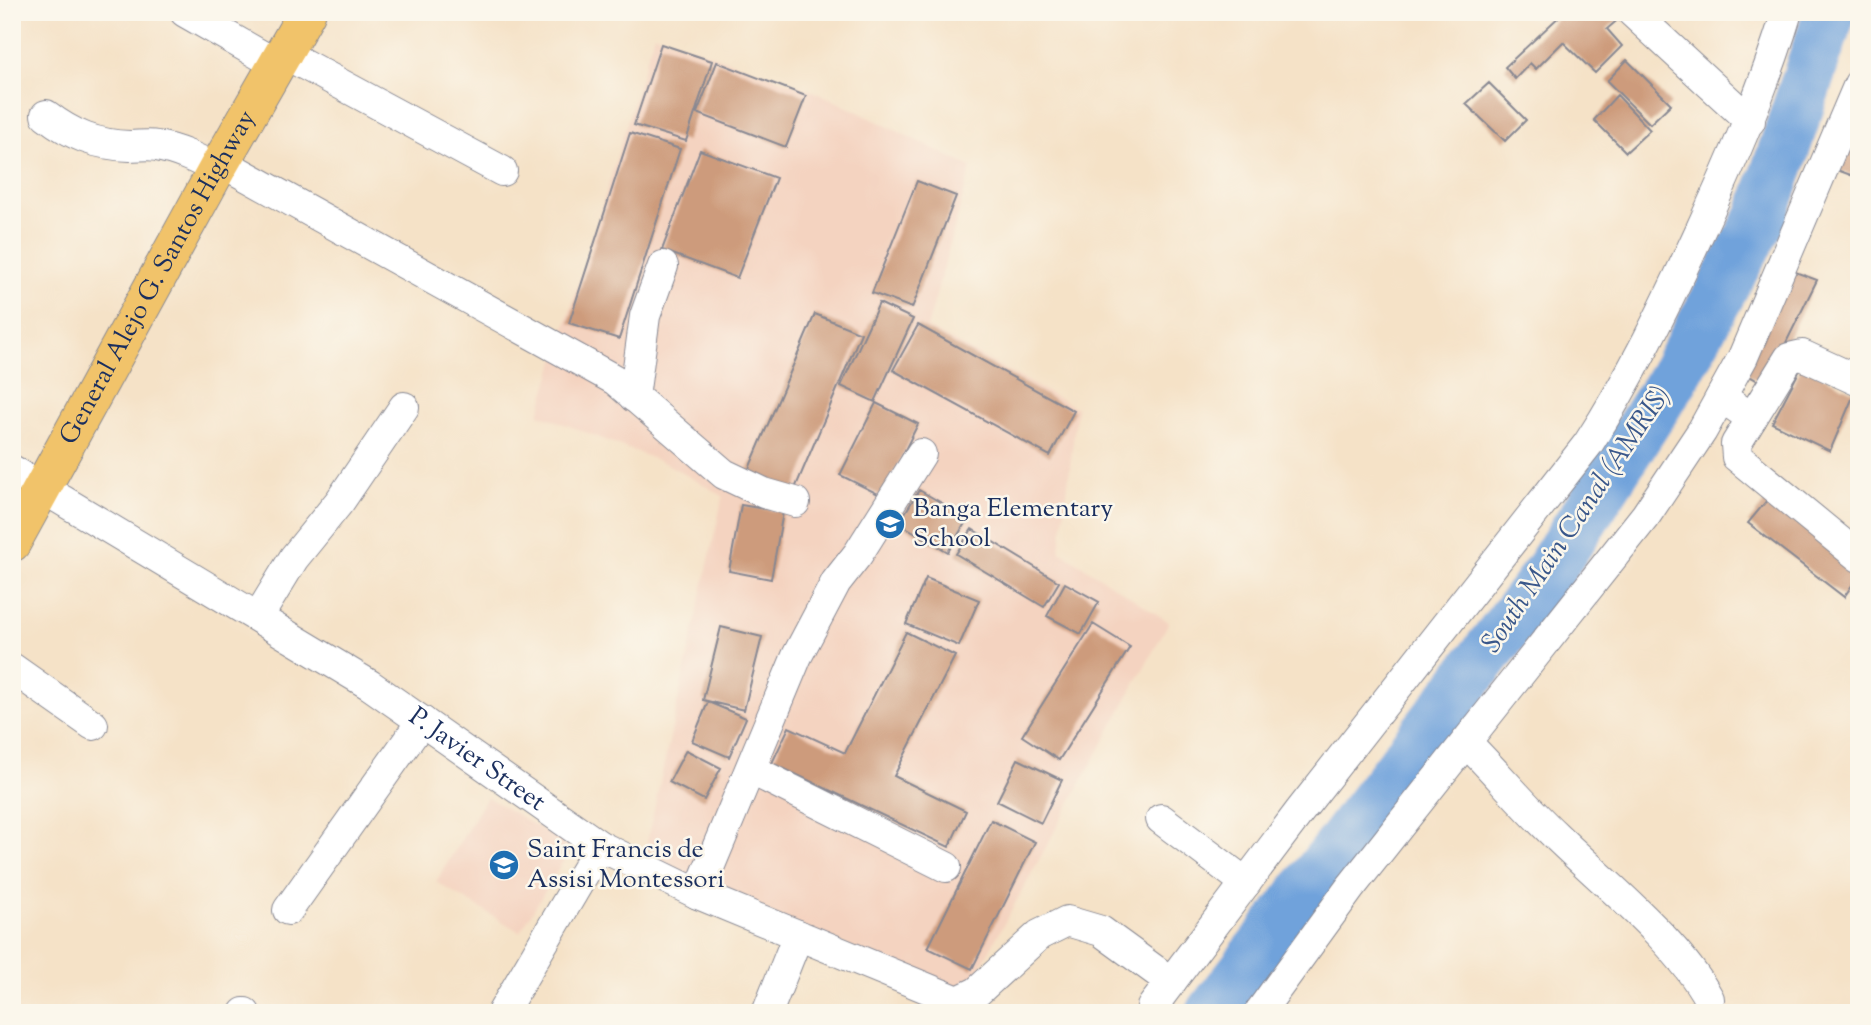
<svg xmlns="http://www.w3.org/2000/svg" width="1871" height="1025" viewBox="0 0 1871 1025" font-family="'Sorts Mill Goudy',serif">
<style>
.built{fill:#f4d3c0}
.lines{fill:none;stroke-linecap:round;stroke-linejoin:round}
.river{stroke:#70a2db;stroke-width:52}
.building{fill:#cd9b7c}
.minor-casing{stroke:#888892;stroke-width:32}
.major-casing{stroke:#888892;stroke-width:39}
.minor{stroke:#fff;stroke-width:30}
.major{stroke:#f1c36a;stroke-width:37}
.labels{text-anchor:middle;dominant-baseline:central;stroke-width:5;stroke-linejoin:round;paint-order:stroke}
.street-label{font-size:26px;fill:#1b2f5e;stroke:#fbf7ec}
.poi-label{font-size:26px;fill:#1b2f5e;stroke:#fbf7ec;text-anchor:start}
.water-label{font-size:28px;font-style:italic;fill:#39578a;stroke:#fbf7ec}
</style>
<rect width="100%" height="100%" fill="#fbf7ec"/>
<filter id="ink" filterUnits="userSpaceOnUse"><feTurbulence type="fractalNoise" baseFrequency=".0143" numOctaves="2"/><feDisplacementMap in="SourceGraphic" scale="14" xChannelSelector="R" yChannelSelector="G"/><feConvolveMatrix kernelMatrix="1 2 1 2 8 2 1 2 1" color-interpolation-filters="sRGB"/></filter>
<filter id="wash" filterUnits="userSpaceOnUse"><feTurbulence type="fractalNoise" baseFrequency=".00686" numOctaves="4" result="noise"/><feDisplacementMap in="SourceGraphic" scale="28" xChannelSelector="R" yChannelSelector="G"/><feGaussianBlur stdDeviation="1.57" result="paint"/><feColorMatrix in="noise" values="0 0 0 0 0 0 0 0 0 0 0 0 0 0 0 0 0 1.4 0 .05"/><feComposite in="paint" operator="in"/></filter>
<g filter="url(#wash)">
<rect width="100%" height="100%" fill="#f5e2c7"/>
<path class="built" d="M654 34 821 94 971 167 927 328 1077 408 1060 551 1169 622 965 995 643 860 723 496 667 464 539 414Z
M487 797 572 847 520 932 436 882Z"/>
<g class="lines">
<path class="river" d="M1212 1013 1546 576 1672 380 1761 218 1830 12"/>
</g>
<g id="blocks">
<path class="building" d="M1564 12H1616L1621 17 1607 29 1622 46 1595 73 1563 42 1536 69 1530 63 1515 79 1505 67Z
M661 44 712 61 686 141 634 125Z
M1627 60 1671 104 1650 124 1607 81Z
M717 62 806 96 786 147 697 113Z
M1489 83 1526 120 1505 141 1466 104Z
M1617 95 1650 130 1626 152 1594 120Z
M1849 124 1859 126V178L1834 169Z
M630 133 680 149 619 339 569 323Z
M700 150 776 178 737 278 662 250Z
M917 181 956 196 912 308 872 293Z
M1787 269 1817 280 1765 385 1741 371Z
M879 303 913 319 875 402 841 386Z
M815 314 861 333 794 491 748 471Z
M918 325 1074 411 1050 456 893 370Z
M1802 366 1855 392 1830 451 1772 423Z
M876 403 918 424 882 496 840 475Z
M919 490 968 518 948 552 899 523Z
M1767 500 1859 569V575L1844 597 1748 523Z
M741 505 783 512 771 579 729 571Z
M972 529 1059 582 1044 607 956 554Z
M926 578 979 600 959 646 906 624Z
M1065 583 1099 602 1081 634 1047 616Z
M1093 624 1130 647 1059 760 1022 736Z
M721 627 762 637 744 710 703 700Z
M906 632 955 656 894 776 966 811 949 847 772 763 789 727 845 753Z
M708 702 746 718 729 757 692 741Z
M686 750 721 768 704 800 669 782Z
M1018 759 1062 780 1041 823 997 801Z
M991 820 1035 842 972 969 928 948Z"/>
</g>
</g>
<g filter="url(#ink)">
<use href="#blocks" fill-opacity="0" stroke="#888892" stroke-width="2"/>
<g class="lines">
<g class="minor-casing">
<g id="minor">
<path d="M185 12 276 64"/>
<path d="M1632 12 1750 121"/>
<path d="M283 53 502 171"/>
<path d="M46 115C72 135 96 145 130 146 139 146 148 144 157 146 179 150 197 159 217 169"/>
<path d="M221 162 615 380 724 474 764 493 795 502"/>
<path d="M634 397 645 316 663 266"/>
<path d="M1721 397 1752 418 1736 444 1737 457 1859 557"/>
<path d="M1752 418 1789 358 1802 355 1859 381"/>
<path id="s1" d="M12 470 370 685 600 846 698 894 958 1001 977 992 1039 935 1067 921 1101 931 1171 982"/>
<path d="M258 617 294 558 340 501 404 407"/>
<path d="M12 668 93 725"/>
<path d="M1466 742C1496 772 1524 806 1555 835 1604 883 1677 940 1709 999L1705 1013"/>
<path d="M752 770 946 867"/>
<path d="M1161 819 1246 883"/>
<path d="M698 894 797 656 836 582 858 554 921 454"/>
<path d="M288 910 422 721"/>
<path d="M244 1013H245"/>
<path d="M502 1013 600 846"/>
<path d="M767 1013 798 935"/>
<path d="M1160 1013 1152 1007 1300 811 1588 444C1632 376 1666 305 1700 231 1733 159 1764 88 1787 12"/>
<path d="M1259 1013 1350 888 1646 515 1702 431 1743 357 1859 84"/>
</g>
</g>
<g class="major-casing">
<g id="major">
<path id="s2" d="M12 543 217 169 307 12"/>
</g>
</g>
<use href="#minor" class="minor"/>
<use href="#major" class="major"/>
</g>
</g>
<defs>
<g id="school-disc" transform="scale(1.575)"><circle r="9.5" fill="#1f6fb2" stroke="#fbf7ec"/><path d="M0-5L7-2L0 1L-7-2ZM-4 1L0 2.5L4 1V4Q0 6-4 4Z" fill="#fff"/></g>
</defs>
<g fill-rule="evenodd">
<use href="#school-disc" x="890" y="524"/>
<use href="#school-disc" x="504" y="865"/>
</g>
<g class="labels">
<g class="street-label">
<text stroke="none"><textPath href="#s2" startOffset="303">General Alejo G. Santos Highway</textPath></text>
<text stroke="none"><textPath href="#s1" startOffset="548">P. Javier Street</textPath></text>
</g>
<g class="poi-label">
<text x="913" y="509">Banga Elementary<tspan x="913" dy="30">School</tspan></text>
<text x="527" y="850">Saint Francis de<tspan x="527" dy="30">Assisi Montessori</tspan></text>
</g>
<g class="water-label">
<text transform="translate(1577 520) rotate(-56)">South Main Canal (AMRIS)</text>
</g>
</g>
<rect width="1871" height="1025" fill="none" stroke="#fbf7ec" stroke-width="42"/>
</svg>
